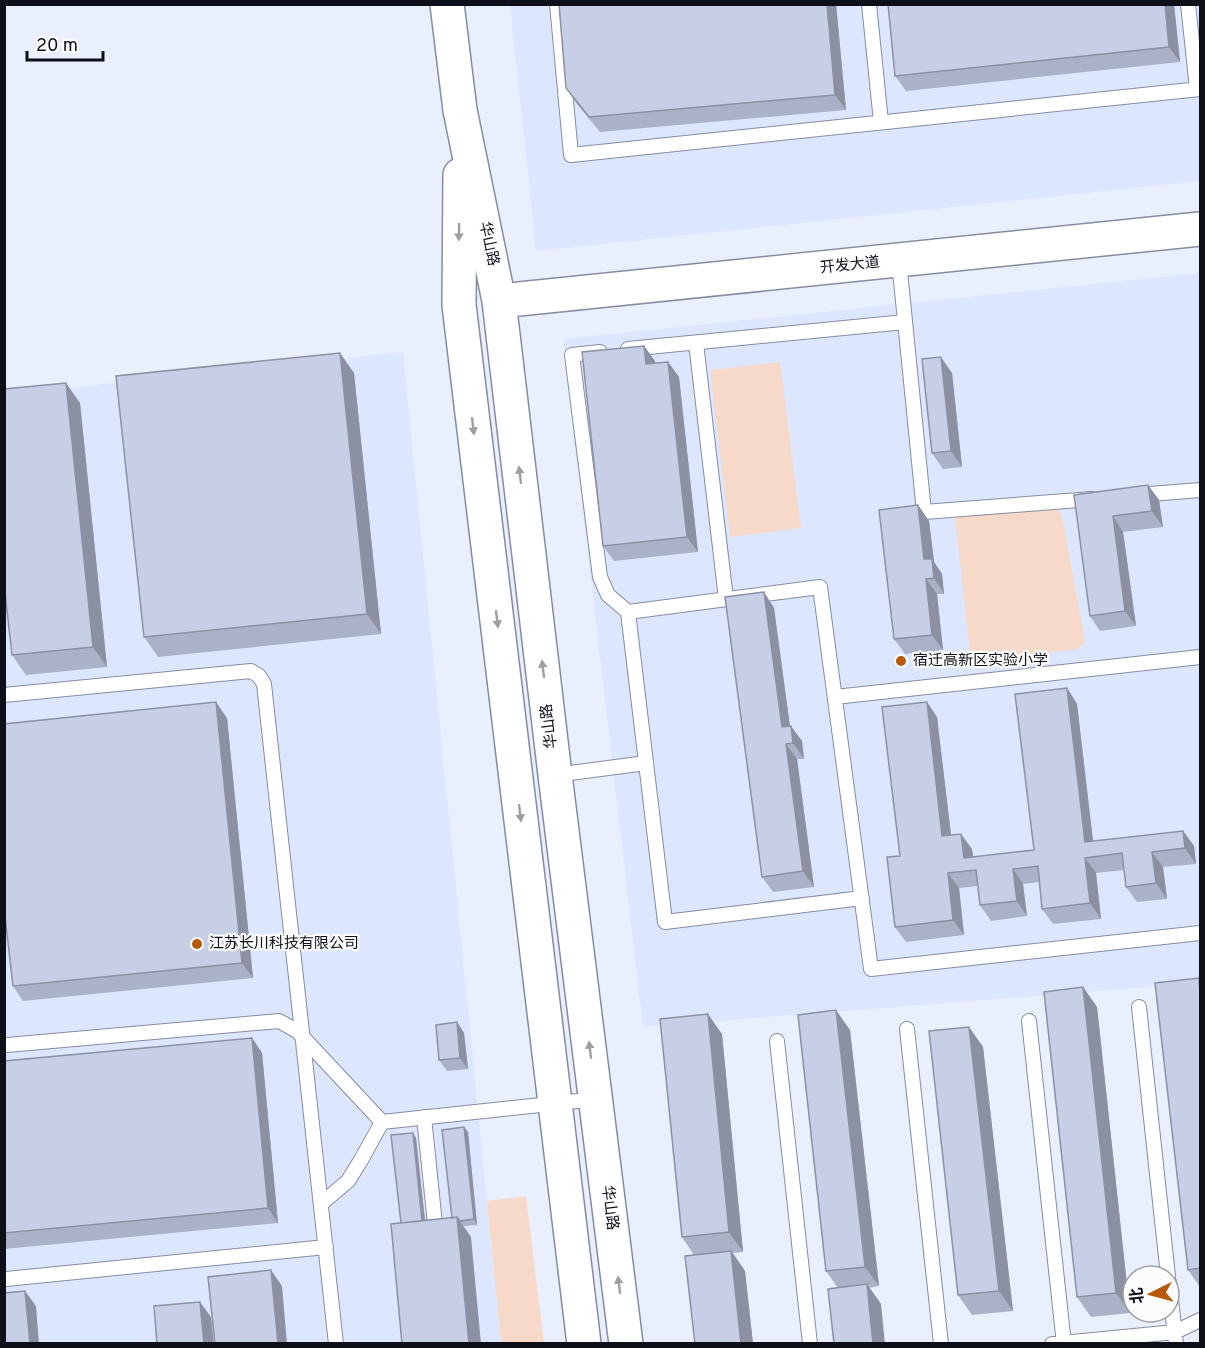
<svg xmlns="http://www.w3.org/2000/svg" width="1205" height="1348" viewBox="0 0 1205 1348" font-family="Overpass,'Noto Sans SC',sans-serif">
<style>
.built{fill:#dde6ff}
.green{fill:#f6d9c8}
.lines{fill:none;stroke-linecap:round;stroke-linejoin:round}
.service-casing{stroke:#858ca2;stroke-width:16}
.tertiary-casing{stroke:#858ca2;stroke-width:36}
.service{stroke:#fff;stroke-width:14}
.tertiary{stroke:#fff;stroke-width:33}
.wall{fill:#abb2c7}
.shaded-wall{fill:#8b91a2}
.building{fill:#c7cfe7;stroke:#8b91a2;stroke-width:1.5}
.oneway{fill:#9e9fa3}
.poi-dot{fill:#b75909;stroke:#fcfcfc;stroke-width:2}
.labels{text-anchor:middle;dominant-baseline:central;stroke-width:4.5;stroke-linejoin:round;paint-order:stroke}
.street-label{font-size:15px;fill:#0d1018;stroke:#fcfcfc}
.poi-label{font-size:15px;fill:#0d1018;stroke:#fcfcfc;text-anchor:start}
</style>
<rect width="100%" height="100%" fill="#eaeffe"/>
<path class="built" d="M510 5H1200V181L536 251Z
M1200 273V983L643 1027 563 339Z
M403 352 501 1343H5L4 395Z"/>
<path class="green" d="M780 362 801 528 730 537 710 370Z
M1054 509 1060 512 1064 526 1085 642 1078 649 971 662 955 516Z
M526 1196 544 1343H501L487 1201Z"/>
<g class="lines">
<g class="service-casing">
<path id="service" d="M557 4 571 155 1200 89
M869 4 881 122
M1188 4 1197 89
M899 261 924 512 1092 499
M696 343 726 599
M628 349 905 322
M600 352 572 355 600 577 608 595 628 612
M1138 495 1200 490
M4 695 251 671 259 676 264 684 336 1344
M835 697 1200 657
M555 775 646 763
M862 898 665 922 628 612 820 587 871 969 1200 933
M1139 1007 1168 1276
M1029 1021 1064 1344
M907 1029 941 1344
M777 1041 810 1344
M7 1045 279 1021 297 1031 382 1122
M424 1117 435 1224
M382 1122 596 1099
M322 1203 348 1181 361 1160 382 1122
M6 1279 326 1247
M1169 1282 1176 1344
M1052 1344 1175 1332 1200 1320"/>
</g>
<g class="tertiary-casing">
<path id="tertiary" d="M447 4 460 110 499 301 555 775 626 1344
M460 175 459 305 584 1344
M499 301 1200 229"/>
</g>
<use href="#service" class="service"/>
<use href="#tertiary" class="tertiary"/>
</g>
<path class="wall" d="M836 4 846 110 600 132 577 104 566 88Z
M1174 4 1180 62 906 91 895 76Z
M644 346 655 361V363L668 362 679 377 698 552 614 561 603 546Z
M354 373 381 634 158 657 144 637Z
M952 373 962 467 943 469 932 453Z
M80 403 107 667 26 675 12 655Z
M1148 485 1159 500 1163 527 1123 532 1136 626 1100 631 1090 616 1074 495Z
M918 505 929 521 934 562 942 574 944 594H937L943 650 905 654 894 639Z
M764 592 774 608 790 726 802 741 804 759H797L814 887 773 892 762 877Z
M1067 688 1077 704 1093 841 1183 831 1194 846 1196 864 1163 867 1167 899 1137 902 1126 887 1124 870 1096 873 1101 919 1053 924 1042 909 1039 882 1023 884 1027 916 991 921 980 905 978 886 959 888 964 935 906 942 895 927 937 717 951 835 972 849 973 857 1034 850Z
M227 718 253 978 23 1001 13 986Z
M1200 981V1287L1188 1270Z
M1083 987 1097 1007 1130 1313 1091 1317 1077 1297Z
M457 1022 464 1033 468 1069 447 1071 439 1060Z
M969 1027 983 1047 1013 1311 972 1315 958 1295Z
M850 1030 879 1286 869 1288 881 1304 838 1288 826 1271Z
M722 1034 743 1252 733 1253 745 1271 753 1344H695L694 1255 682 1237Z
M252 1038 262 1053 278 1223 4 1249V1061Z
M464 1127 468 1132 477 1225 463 1226 471 1237 401 1223 413 1133 416 1138 425 1220 452 1218Z"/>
<path class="shaded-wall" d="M827 4H836L846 110 835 95Z
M1165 4H1174L1180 62 1169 47Z
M644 346 655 361 657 379 646 364Z
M340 353 354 373 381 634 367 614Z
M941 357 952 373 962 467 951 451Z
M668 362 679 377 698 552 687 537Z
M66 383 80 403 107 667 93 647Z
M1148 485 1159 500 1163 527 1152 511Z
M918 505 929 521 934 562 942 574 944 594 934 578 924 559Z
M1113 516 1123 532 1136 626 1125 611Z
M926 579 937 594 943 650 932 635Z
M764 592 774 608 792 742 782 727Z
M1067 688 1077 704 1095 858 1085 842Z
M216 702 227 718 253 978 242 963Z
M927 702 937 717 953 852 942 836Z
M791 726 802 741 804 759 793 743Z
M786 744 797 759 814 887 803 871Z
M1183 831 1194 846 1196 864 1185 848Z
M961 834 972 849 975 870 964 858Z
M1152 852 1163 867 1167 899 1156 883Z
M1085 858 1096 873 1101 919 1090 903Z
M1013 869 1023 884 1027 916 1017 901Z
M948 873 959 888 964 935 953 920Z
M1083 987 1097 1007 1130 1313 1116 1293Z
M836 1010 850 1030 879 1286 865 1267Z
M708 1014 722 1034 743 1252 729 1232Z
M457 1022 464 1033 468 1069 460 1058Z
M969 1027 983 1047 1013 1311 999 1291Z
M252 1038 262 1053 278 1223 268 1208Z
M464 1127 468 1132 477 1225 474 1219Z
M413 1133 416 1138 426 1230 423 1225Z
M457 1217 471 1237 481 1344H469Z
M731 1251 745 1271 753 1344H741Z
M271 1270 282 1286 287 1344H278Z
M867 1284 881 1304 885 1344H873Z
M25 1291 36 1306 39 1344H30Z
M200 1302 211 1317 214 1344H204Z"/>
<path class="building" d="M559 4H827L835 95 589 117 566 88Z
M888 4H1165L1169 47 895 76Z
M644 346 646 364 668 362 687 537 603 546 582 352Z
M340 353 367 614 144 637 116 376Z
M941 357 951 451 932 453 922 359Z
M66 383 93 647 12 655 4 584V389Z
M1148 485 1152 511 1113 516 1125 611 1090 616 1074 495Z
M918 505 924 559H932L934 578 926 579 932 635 894 639 879 510Z
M764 592 782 727 791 726 793 743 786 744 803 871 762 877 725 597Z
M1067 688 1085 842 1183 831 1185 848 1152 852 1156 883 1126 887 1122 853 1085 858 1090 903 1042 909 1038 866 1013 869 1017 901 980 905 976 870 948 873 953 920 895 927 887 857 900 856 882 707 927 702 942 836 961 834 964 858 1034 850 1015 694Z
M216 702 242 963 13 986 4 908V724Z
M1199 978 1200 993V1268L1188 1270 1155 983Z
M1083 987 1116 1293 1077 1297 1044 992Z
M836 1010 865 1267 826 1271 798 1015Z
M708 1014 729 1232 682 1237 660 1019Z
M457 1022 460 1058 439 1060 436 1025Z
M969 1027 999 1291 958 1295 929 1031Z
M252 1038 268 1208 4 1233V1061Z
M464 1127 474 1219 460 1221 457 1217 452 1218 442 1130Z
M413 1133 422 1221 401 1223 391 1135Z
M457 1217 469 1344H402L391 1224Z
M731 1251 741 1344H695L685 1256Z
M271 1270 278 1344H215L208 1277Z
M867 1284 873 1344H834L828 1289Z
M25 1291 30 1344H4V1293Z
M200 1302 204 1344H157L154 1306Z"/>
<defs><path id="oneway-solid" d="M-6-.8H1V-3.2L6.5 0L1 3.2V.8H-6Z" transform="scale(1.5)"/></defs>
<g class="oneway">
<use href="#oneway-solid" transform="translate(459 232) rotate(91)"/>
<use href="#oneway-solid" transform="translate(473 426) rotate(83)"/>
<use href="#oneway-solid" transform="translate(520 475) rotate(-97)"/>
<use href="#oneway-solid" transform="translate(497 619) rotate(83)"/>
<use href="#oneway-solid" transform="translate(543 669) rotate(-97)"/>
<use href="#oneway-solid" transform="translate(520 813) rotate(83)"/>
<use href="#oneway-solid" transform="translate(590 1050) rotate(-97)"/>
<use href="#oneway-solid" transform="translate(619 1285) rotate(-97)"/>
</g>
<g class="poi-dot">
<circle cx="901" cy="661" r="6"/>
<circle cx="197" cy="944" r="6"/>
</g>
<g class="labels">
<g class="street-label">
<text transform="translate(488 244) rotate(78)">华山路</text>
<text transform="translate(850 266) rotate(-6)">开发大道</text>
<text transform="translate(550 726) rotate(-97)">华山路</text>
<text transform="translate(609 1208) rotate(83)">华山路</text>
</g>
<g class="poi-label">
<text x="913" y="661">宿迁高新区实验小学</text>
<text x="209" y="944">江苏长川科技有限公司</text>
</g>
</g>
<rect width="1205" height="1348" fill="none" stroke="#0d1018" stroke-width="12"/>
<g transform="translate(1151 1294) rotate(264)"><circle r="28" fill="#fcfcfc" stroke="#9c9ea1" stroke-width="1.5"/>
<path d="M0-4.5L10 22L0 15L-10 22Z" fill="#b75909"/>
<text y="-9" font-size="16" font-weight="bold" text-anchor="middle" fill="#0d1018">北</text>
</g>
<path d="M27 51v9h76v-9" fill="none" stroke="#0d1018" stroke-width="3"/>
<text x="36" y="51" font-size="18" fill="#0d1018" stroke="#fcfcfc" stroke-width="4.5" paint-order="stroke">20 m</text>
</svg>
